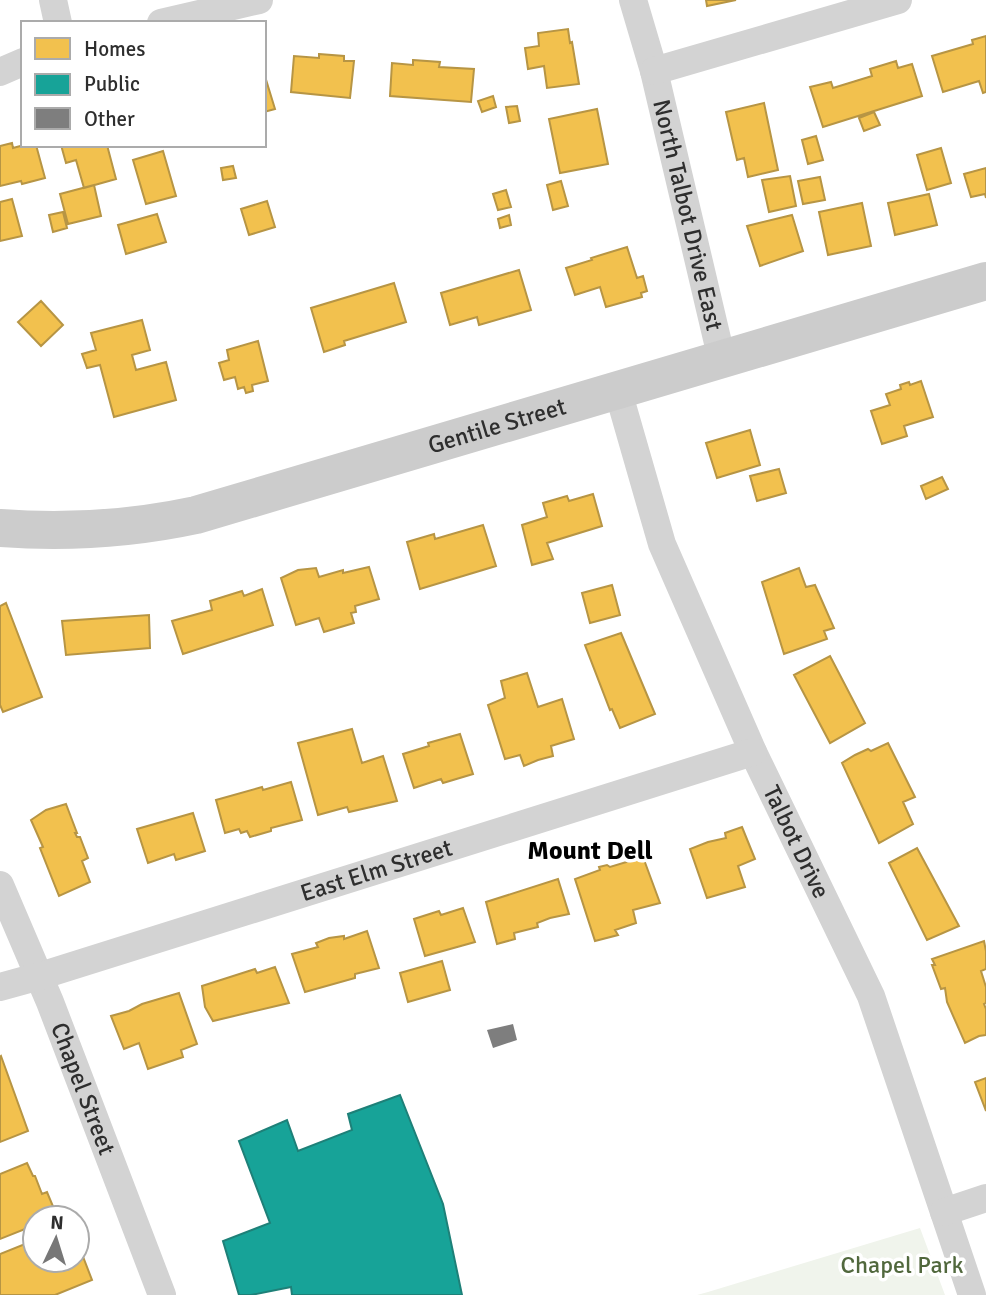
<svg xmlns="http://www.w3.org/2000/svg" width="986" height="1295" viewBox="0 0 986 1295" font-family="Signika,sans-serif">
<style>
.green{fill:#f0f4ec}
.homes{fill:#f2c14e;stroke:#b79544;stroke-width:2}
.public{fill:#17a398;stroke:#1e8078;stroke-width:2}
.building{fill:#7e7e7e}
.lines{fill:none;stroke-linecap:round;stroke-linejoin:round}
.street{stroke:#d3d3d3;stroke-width:28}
.secondary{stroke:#ccc;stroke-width:38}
.labels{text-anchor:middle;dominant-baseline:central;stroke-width:7;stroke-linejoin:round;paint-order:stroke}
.street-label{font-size:24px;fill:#2e2e2e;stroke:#fff}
.park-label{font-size:24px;fill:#51683d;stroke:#fff}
.neighbourhood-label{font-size:26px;font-weight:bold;fill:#000;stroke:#fff}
</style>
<rect width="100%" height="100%" fill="#fff"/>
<path class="green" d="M920 1228 945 1295H697L708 1292Z"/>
<path class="homes" d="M706 0H736L707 6Z
M568 29 570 43 572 42 579 84 547 88 544 66 528 69 525 48 539 46 538 33Z
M986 36V92L983 93 979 81 943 92 932 56 973 44 972 40Z
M319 54 344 56V61H354L350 98 291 92 294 56 319 58Z
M413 60 440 62 439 67 474 69 471 102 390 96 392 63 413 65Z
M896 61 898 68 912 64 922 96 823 127 810 87 831 82 833 88 872 76 870 69Z
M264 73 275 109 264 112Z
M493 96 496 107 482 112 478 101Z
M764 103 778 170 748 177 744 158 737 160 726 112Z
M517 106 520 121 509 123 506 107Z
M597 109 608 164 560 173 549 119Z
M874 112 880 125 864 131 859 118Z
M816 136 823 160 808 164 802 140Z
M12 143 13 148 24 145H36L45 178 22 184 21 181 0 186V146Z
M61 145H107L116 179 84 188 76 160 66 163Z
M941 148 951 183 927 190 917 155Z
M163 151 176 196 146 204 133 160Z
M233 166 236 178 223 180 221 168Z
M986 168V198L985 194 971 197 964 174Z
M790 176 796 206 769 212 762 180Z
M820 177 825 200 803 204 798 181Z
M561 181 568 206 553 210 547 185Z
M94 185 101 216 68 224 60 194Z
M506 190 511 207 498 210 493 194Z
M929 194 937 225 895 235 888 203Z
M12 199 22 236 0 241V202Z
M267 201 275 227 249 235 241 209Z
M862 203 871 246 828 255 819 212Z
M63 212 67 228 53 232 49 215Z
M157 214 166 242 126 254 118 225Z
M509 215 511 225 500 228 498 219Z
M792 215 803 251 760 266 747 226Z
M627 247 637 278 643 276 647 291 641 293 642 297 606 307 600 287 575 295 566 268 592 260 591 258Z
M519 270 531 310 479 325 477 317 450 325 441 293Z
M394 283 406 322 344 341 345 345 324 352 311 308Z
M41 301 63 325 41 346 18 322Z
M142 320 150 350 132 355 136 370 166 362 176 400 114 417 100 365 87 368 82 354 96 350 91 333Z
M258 341 268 381 252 385 253 391 246 393 244 387 238 389 235 377 224 380 219 363 229 360 227 350Z
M921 381 933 417 904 426 907 436 882 444 871 411 890 405 886 394 901 389 900 385 909 382 910 385Z
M750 430 760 465 717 478 706 443Z
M779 469 786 493 757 501 750 476Z
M942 477 948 489 926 499 921 486Z
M593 494 602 526 547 543 553 559 532 565 522 525 547 517 543 503 567 496 569 501Z
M483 525 496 566 420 589 407 542 434 534 435 539Z
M369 567 379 599 355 606 356 612 351 613 354 623 324 632 319 618 296 625 281 578 298 570 316 568 319 577 343 570V573Z
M799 568 806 587 815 585 834 628 824 631 827 639 784 654 762 582Z
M612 585 620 615 590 623 582 593Z
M262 589 273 625 183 654 172 621 212 610 210 601 242 591 244 596Z
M6 603 42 697 3 712 0 705V606Z
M149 615 150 648 66 655 62 621Z
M621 633 655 714 620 728 612 709 610 710 585 645Z
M830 656 865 723 830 743 794 675Z
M527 673 538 707 562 699 574 739 551 746 553 756 538 760 524 766 520 755 505 759 488 705 505 698 501 681Z
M352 729 362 763 383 756 397 801 349 812 347 807 318 815 298 743Z
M460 734 473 774 443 783 441 779 414 788 403 754 429 746 428 743Z
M888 743 915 797 903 802 913 824 879 843 842 763 855 755 868 749 871 751Z
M291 782 302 820 271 828V831L250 837 247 831 241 833 239 829 225 833 216 800 262 787 263 790Z
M66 804 77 833H75L77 837H80L88 858 82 861 90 882 59 896 40 848 43 847 31 820 46 810Z
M193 813 205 851 176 860 174 854 148 863 137 829Z
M742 827 755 859 738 866 745 887 707 898 690 849 708 842 726 838 725 833Z
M917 848 959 926 927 940 889 863Z
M643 857 660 903 633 910 636 923 615 930 618 935 595 941 575 879 600 870 599 867 607 865 610 867Z
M558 879 569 914 550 918 537 923 538 927 514 933 515 939 497 944 486 902Z
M463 908 475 942 425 956 414 919 439 911 441 915Z
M367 931 379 968 355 974V978L305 992 292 954 318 947 316 943 329 938 344 936V939Z
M984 941 986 951V969L981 971 986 987V1003L984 1004 986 1009V1035L979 1036 965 1043 947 1002 945 988 941 989 932 965H935L932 959Z
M442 961 450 990 408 1002 400 973Z
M275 967 289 1003 213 1021 205 1007 202 986 255 969 257 973Z
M179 993 197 1044 181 1050 183 1057 148 1069 139 1043 124 1049 111 1016 129 1011 142 1004Z
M1 1056 28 1131 0 1142V1057Z
M986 1078V1111L975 1082Z
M27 1163 33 1176H35L42 1194 47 1192 57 1216 51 1218H35V1225L0 1239V1174Z
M35 1240V1260H77V1241L92 1280 55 1295H0V1254Z"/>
<path class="public" d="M400 1095 443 1204 462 1295H292L291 1287 251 1295H239L223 1241 270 1223 239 1141 287 1120 298 1151 352 1130 348 1114Z"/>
<path class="building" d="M513 1024 517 1040 493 1048 487 1030Z"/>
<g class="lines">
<g class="street">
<path d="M53 0 58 23"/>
<path id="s1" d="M633 0 654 71 722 360"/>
<path d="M161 23 259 0"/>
<path d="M654 71 898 0"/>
<path d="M0 72 23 62"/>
<path id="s2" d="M618 391 662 544 753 752 871 996 972 1295"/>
<path id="s3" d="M0 885 50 1002 162 1295"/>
<path id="s4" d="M0 987 40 976 753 752"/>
<path d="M944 1212 986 1198"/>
</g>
<path class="secondary" id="s5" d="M0 528C66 533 131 529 196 515L986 281"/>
</g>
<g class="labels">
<g class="street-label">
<text stroke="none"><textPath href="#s1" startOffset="222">North Talbot Drive East</textPath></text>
<text stroke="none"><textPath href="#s5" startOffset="511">Gentile Street</textPath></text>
<text stroke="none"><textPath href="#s2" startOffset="486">Talbot Drive</textPath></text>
<text stroke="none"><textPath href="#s4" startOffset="394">East Elm Street</textPath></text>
<text stroke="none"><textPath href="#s3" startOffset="220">Chapel Street</textPath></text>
</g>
<g class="park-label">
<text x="902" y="1265">Chapel Park</text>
</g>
<g class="neighbourhood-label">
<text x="590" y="851">Mount Dell</text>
</g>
</g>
<rect x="21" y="21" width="245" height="126" fill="#ffffff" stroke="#ababab" stroke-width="2"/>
<rect x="35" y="38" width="35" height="21" fill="#f2c14e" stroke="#ababab" stroke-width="2"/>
<text x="84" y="56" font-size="21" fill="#2e2e2e">Homes</text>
<rect x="35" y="74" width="35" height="21" fill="#17a398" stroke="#ababab" stroke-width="2"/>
<text x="84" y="91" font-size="21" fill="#2e2e2e">Public</text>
<rect x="35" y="108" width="35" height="21" fill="#7e7e7e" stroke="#ababab" stroke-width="2"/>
<text x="84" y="126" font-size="21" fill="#2e2e2e">Other</text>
<g transform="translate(56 1239) rotate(4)"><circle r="33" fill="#ffffff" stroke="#ababab" stroke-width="2"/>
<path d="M0-5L12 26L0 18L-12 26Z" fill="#777777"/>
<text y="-10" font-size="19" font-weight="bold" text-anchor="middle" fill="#2e2e2e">N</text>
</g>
</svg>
